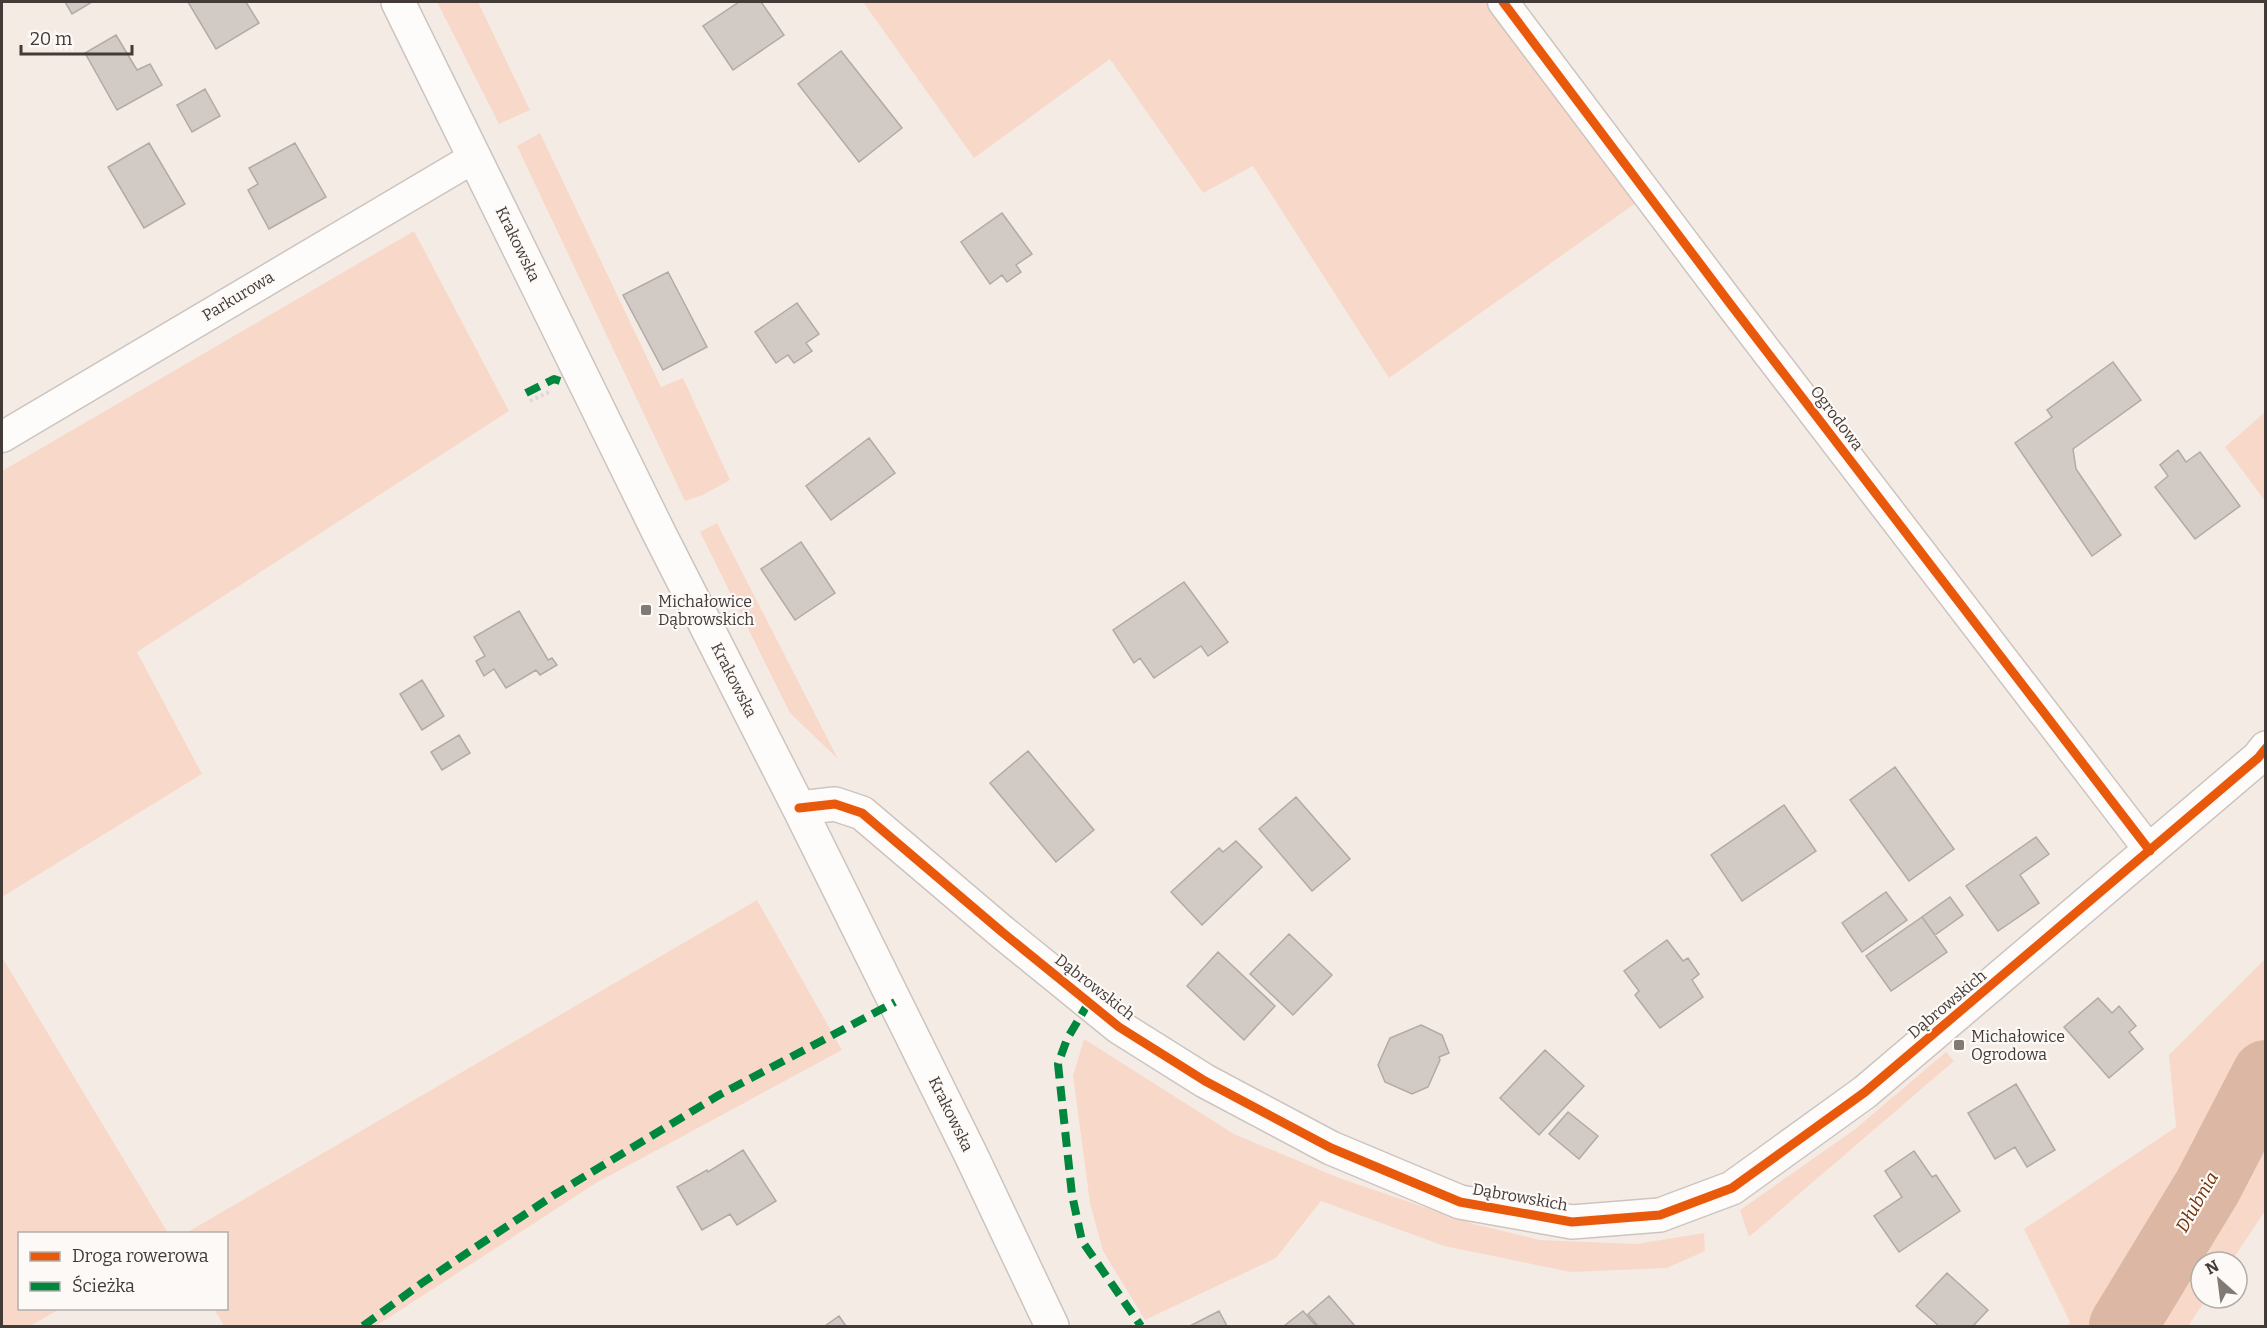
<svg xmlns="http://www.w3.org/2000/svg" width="2267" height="1328" viewBox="0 0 2267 1328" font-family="Bitter,serif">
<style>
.green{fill:#f8d9c9}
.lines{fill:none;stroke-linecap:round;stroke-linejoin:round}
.river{stroke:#dcb7a3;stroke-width:68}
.building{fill:#d2cac5;stroke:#b1aaa5;stroke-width:1.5}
.street-casing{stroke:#ccc4bf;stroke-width:33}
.secondary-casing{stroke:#ccc4bf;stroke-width:36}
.path{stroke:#dddbd9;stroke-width:4;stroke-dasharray:3 3;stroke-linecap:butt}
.street{stroke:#fefcfb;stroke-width:30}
.secondary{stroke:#fefcfb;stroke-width:33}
.quiet{stroke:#00873e;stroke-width:8;stroke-dasharray:15 8;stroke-linecap:butt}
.cycleway-casing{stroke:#fdf9f7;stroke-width:13}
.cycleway{stroke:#e8590c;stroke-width:9}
.poi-dot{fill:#817974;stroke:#fdf9f7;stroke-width:2}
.labels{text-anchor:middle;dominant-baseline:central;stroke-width:4.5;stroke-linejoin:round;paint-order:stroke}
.street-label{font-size:16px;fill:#423b37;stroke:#fdf9f7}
.poi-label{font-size:16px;fill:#423b37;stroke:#fdf9f7;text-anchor:start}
.water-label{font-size:18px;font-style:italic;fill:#6e330a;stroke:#fdf9f7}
</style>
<rect width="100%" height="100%" fill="#f5ebe5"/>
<path class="green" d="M437 2H478L530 110 499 124Z
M863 2H1492L1640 200 1389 378 1253 166 1203 193 1110 59 974 158Z
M540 133 661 387 683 378 730 480 703 495 685 501 517 146Z
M414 231 509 411 137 652 202 774 2 897V471Z
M2265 412V501L2225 447Z
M717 523 838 759 790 713 700 532Z
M757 900 842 1050 596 1183 376 1326H224L214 1309 226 1308V1234L186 1233Z
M2 957 168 1233 20 1234V1308L60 1309 30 1326H2Z
M2265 959V1211L2231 1262H2201V1298H2207L2188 1326H2067L2070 1322 2024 1229 2176 1127 2169 1055Z
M1084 1039 1234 1134 1339 1178 1474 1224 1540 1240 1636 1244 1704 1233 1705 1251 1667 1268 1571 1272 1444 1246 1321 1201 1276 1258 1145 1320 1103 1251 1090 1203 1073 1076Z
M1946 1052 1954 1061 1749 1237 1740 1210 1854 1130Z"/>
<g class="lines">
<path class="river" d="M2123 1326 2208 1186 2266 1074"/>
</g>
<path class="building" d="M65 2H92L72 14Z
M188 2H246L259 23 216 49Z
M739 2H761L784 35 733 70 703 26Z
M116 35 137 70 150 64 162 85 117 110 85 53Z
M841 51 902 128 859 162 798 84Z
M205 89 220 116 192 132 177 105Z
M149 143 185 204 144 228 108 167Z
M295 143 326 197 269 229 248 190 258 184 249 168Z
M1002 213 1032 254 1016 265 1021 272 1007 282 1002 275 990 284 961 242Z
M668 272 707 347 663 370 623 295Z
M797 303 819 334 806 343 812 351 794 363 788 355 776 363 755 332Z
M2113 362 2141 400 2073 449 2076 469 2121 535 2092 556 2015 443 2052 417 2047 410Z
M869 438 895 473 831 520 806 486Z
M2178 450 2186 462 2200 452 2240 506 2195 539 2155 487 2168 476 2160 465Z
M801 542 835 593 795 620 761 569Z
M1184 582 1228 642 1208 656 1201 646 1154 678 1140 658 1134 663 1113 630Z
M519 611 548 660 552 658 557 665 540 675 536 670 506 688 494 669 484 676 476 661 485 656 474 637Z
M422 680 444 716 422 730 400 694Z
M459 735 470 753 442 770 431 752Z
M1028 751 1094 830 1056 862 990 783Z
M1895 767 1954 849 1909 881 1850 800Z
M1296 797 1350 859 1312 891 1259 829Z
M1784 805 1816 851 1742 901 1711 855Z
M2036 837 2049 854 2020 875 2039 903 1998 931 1966 886Z
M1236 841 1262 867 1202 925 1171 892 1219 848 1223 852Z
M1886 892 1907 920 1862 952 1842 923Z
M1950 897 1963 915 1935 935 1922 917Z
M1922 917 1947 952 1891 991 1866 956Z
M1289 934 1332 975 1293 1015 1250 974Z
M1667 940 1683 961 1688 958 1699 974 1692 980 1703 997 1660 1028 1635 995 1639 991 1624 971Z
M1218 952 1275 1006 1244 1040 1187 986Z
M2098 998 2112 1013 2119 1006 2136 1026 2129 1032 2143 1049 2109 1078 2064 1027Z
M1421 1025 1442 1035 1449 1053 1439 1057 1440 1060 1428 1087 1412 1094 1385 1082 1378 1065 1390 1038Z
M1545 1050 1584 1086 1539 1135 1500 1098Z
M2016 1084 2055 1150 2027 1167 2015 1147 1995 1159 1968 1113Z
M1568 1112 1598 1136 1579 1159 1549 1134Z
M743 1150 776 1201 737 1225 730 1214 702 1230 677 1187 707 1170 708 1172Z
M1914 1151 1932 1177 1936 1175 1960 1211 1899 1252 1874 1216 1902 1197 1885 1171Z
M1947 1273 1988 1310 1973 1326H1939L1916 1306Z
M1329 1296 1355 1326H1318L1308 1314Z
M1219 1311 1227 1326H1190Z
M1303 1311 1316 1326H1284Z
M839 1316 846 1326H825Z"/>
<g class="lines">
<g class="street-casing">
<path id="street" d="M1503 2 1728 301 2150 851
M2 437 475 157"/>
</g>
<g class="secondary-casing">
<path id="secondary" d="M398 2 659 533 799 808 971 1155 1052 1326
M799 808 835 804 862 813 1002 932 1119 1027 1205 1081 1331 1148 1460 1202 1572 1222 1660 1215 1732 1188 1865 1092 2258 758 2266 748"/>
</g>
<path class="path" d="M530 401 551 391"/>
<use href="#street" class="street"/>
<use href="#secondary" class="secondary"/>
<path class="quiet" d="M526 393 554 379 560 381
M1089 1002 1067 1039 1058 1064 1072 1195 1082 1241 1141 1326
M363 1326 422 1283 554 1195 719 1095 895 1002"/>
<g class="cycleway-casing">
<path id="cycleway" d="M1503 2 1728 301 2150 851
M799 808 835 804 862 813 1002 932 1119 1027 1205 1081 1331 1148 1460 1202 1572 1222 1660 1215 1732 1188 1865 1092 2258 758 2266 748"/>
</g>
<use href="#cycleway" class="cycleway"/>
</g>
<g class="poi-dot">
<rect x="640" y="604" width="12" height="12" rx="3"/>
<rect x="1953" y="1039" width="12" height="12" rx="3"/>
</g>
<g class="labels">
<g class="street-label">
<text transform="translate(518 244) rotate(64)">Krakowska</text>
<text transform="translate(238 296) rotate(-31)">Parkurowa</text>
<text transform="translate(1837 418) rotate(53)">Ogrodowa</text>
<text transform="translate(734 680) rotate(63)">Krakowska</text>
<text transform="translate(1095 987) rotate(38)">Dąbrowskich</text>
<text transform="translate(1947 1004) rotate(-40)">Dąbrowskich</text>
<text transform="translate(951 1114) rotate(64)">Krakowska</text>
<text transform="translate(1520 1197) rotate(10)">Dąbrowskich</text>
</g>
<g class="poi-label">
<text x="658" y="601">Michałowice<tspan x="658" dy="18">Dąbrowskich</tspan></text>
<text x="1971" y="1036">Michałowice<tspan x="1971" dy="18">Ogrodowa</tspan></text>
</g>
<g class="water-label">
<text transform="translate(2197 1202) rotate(-60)">Dłubnia</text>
</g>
</g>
<rect width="2267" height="1328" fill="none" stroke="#423b37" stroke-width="6"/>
<rect x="18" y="1232" width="210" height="78" fill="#fdf9f7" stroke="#b2adaa" stroke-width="1.5"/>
<rect x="30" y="1252" width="30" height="9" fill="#e8590c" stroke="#b2adaa" stroke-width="1.5"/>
<text x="72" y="1262" font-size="18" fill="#423b37">Droga rowerowa</text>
<rect x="30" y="1282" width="30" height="9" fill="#00873e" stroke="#b2adaa" stroke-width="1.5"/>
<text x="72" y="1292" font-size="18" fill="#423b37">Ścieżka</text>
<g transform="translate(2219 1280) rotate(332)"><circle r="28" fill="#fdf9f7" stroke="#b2adaa" stroke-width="1.5"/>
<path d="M0-4.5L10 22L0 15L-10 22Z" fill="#817974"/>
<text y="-9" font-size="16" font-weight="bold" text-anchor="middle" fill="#423b37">N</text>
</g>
<path d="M21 45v9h111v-9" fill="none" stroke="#423b37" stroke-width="3"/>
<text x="30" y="45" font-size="18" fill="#423b37" stroke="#fdf9f7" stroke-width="4.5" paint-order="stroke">20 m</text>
</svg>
